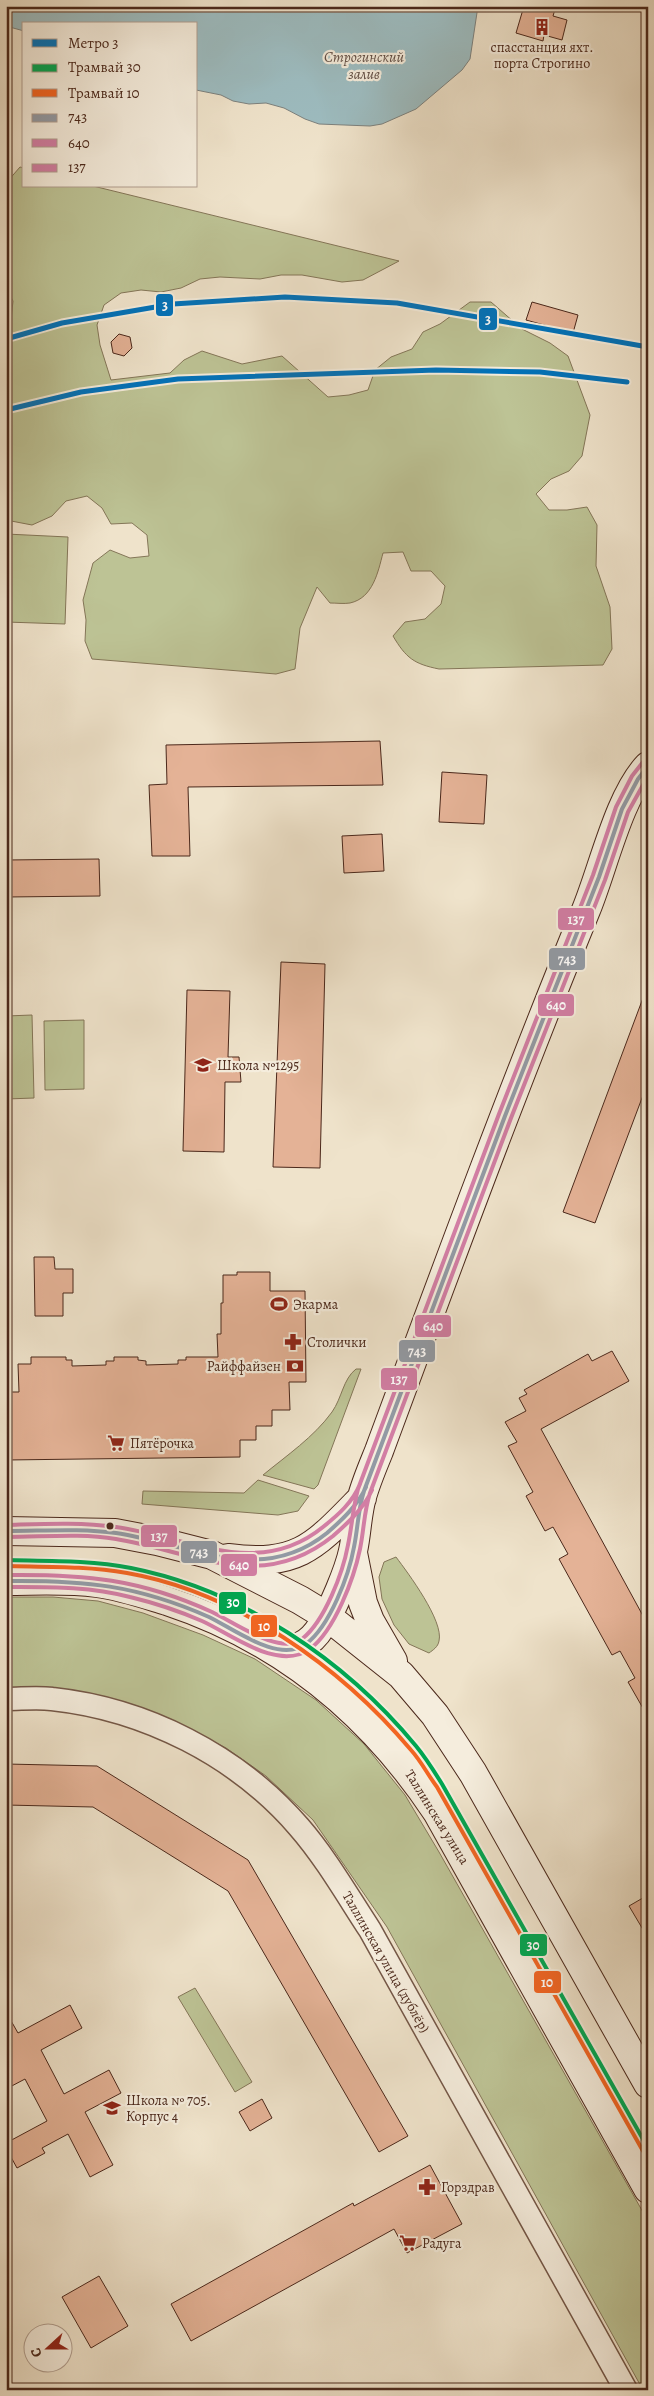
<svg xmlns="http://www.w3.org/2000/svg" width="654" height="2396" viewBox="0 0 654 2396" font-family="Alegreya,serif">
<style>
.green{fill:#bdc395;stroke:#847658}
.water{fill:#9dbcc0;stroke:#7c817e}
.building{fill:#e4b296;stroke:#4b281b}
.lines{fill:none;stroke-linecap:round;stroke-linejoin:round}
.minor-casing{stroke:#745747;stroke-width:25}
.secondary-casing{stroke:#4b281b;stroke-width:30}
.minor{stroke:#f5eddd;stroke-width:22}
.secondary{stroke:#f5eddd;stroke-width:28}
.bus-1-casing{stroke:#f5eddd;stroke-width:8}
.bus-2-casing{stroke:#f5eddd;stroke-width:8}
.bus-3-casing{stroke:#f5eddd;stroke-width:8}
.bus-1{stroke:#929aa4;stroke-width:4}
.bus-2{stroke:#d27ea4;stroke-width:4}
.bus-3{stroke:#d27ea4;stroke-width:4}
.tram-1-casing{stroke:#f5eddd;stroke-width:8}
.tram-2-casing{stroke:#f5eddd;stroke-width:8}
.tram-1{stroke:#00a651;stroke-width:4}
.tram-2{stroke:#f26522;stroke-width:4}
.metro-1-casing{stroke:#f5eddd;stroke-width:9}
.metro-1{stroke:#0072ba;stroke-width:5}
.bus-dot{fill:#4b281b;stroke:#f5eddd;stroke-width:2}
.labels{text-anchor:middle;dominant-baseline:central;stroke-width:4.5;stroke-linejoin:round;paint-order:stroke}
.poi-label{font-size:14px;fill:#4b281b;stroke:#f5eddd;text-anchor:start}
.street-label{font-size:14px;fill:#4b281b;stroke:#f5eddd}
.water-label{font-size:15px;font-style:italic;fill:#604d44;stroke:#f5eddd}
.line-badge{stroke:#f5eddd;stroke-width:2}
.badge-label{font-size:14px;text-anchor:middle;font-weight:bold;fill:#fff}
</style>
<rect width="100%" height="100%" fill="#efe3cb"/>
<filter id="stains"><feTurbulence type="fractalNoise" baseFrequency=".004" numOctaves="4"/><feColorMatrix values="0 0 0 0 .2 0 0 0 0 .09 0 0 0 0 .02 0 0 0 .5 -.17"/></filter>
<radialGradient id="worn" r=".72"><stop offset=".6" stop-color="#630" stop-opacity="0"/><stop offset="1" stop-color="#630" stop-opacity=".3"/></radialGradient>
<path class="green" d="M20 167 24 168V186H93L399 261 363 280 342 282 302 275H281L260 279 220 277 200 279 181 288 161 292 141 290 121 293 104 305 97 325 100 345 111 380 170 373 184 360 202 351 242 364 282 356 328 397 349 395 368 390 375 370 391 357 412 349 423 332 440 324 470 302H491L522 329 550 343 568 356 590 415 582 456 569 471 551 479 536 494 549 510H567L587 507 597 525 596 566 610 607 612 649 603 665 439 669C414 664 406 658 393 636L405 622 425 619 441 604 445 586 431 571H411L403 552 383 553C378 572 373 598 350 603 344 604 336 603 330 603L317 587 300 628 295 669 276 674 92 659 85 641 86 620 83 600 93 563 110 550 130 558 149 556 147 535 132 523 111 524 102 508 87 496 66 501 52 516 32 525 6 520V322L11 320 13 301 6 288V188L7 182Z
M6 534 68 537 65 624 6 622Z
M32 1015 34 1098 6 1099V1016Z
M84 1020V1089L45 1090 44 1021Z
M356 1369H361L318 1485 314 1489 263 1475C286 1456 314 1437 332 1412 342 1398 343 1379 356 1369Z
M258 1480 309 1496 298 1511 278 1515 142 1504 143 1491 244 1493Z
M396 1557C408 1573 444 1621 439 1641 438 1647 433 1650 429 1653L409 1644 394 1625 382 1599 379 1577 384 1562Z
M6 1597H53L98 1601 143 1613 203 1635 255 1659 316 1700 364 1744 405 1795 439 1852 648 2221V2390H643L387 1927 313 1820 266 1776 226 1748 163 1716 103 1697 54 1690H6Z
M195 1988 252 2082 235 2092 178 1997Z"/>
<path class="water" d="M6 6H478L470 59 462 70 416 109 382 124 370 126 319 124 305 119 284 108 266 103 249 104 233 101 221 95 196 90V24H24V31L6 26Z"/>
<path class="building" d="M524 6H556L553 16 567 20 562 40 544 35 543 41 516 33Z
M532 302 578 315 573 333 526 320Z
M119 334 130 337 132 348 124 356 113 353 111 342Z
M380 741 383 785 188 787 190 856H152L149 785 167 784 166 745Z
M442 772 487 775 484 824 439 822Z
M382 834 384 871 344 873 342 836Z
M99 859 100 896 6 897V860Z
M281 962 325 964 320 1168 273 1167Z
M187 990 230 991 228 1057H239L241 1082H225L224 1152 183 1151Z
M646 990 648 1082 595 1223 563 1212Z
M34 1257H54L55 1269H73V1293H63V1316H35Z
M237 1272H270V1291H305L306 1382H289L290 1410H272V1426H256V1440H240V1457L6 1460V1392H19L18 1364H31V1357H66V1360H72V1366L106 1365V1361H114V1357H138V1360L146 1361V1365L178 1364V1360H186V1357H218L217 1334H221V1303H223V1275H237Z
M612 1351 629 1381 541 1429 648 1625V1717L628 1682 635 1678 620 1651 612 1655 559 1559 568 1554 553 1527 545 1531 526 1496 533 1492 508 1446 517 1442 505 1422 526 1411 519 1398 527 1394 524 1390 588 1354 592 1361Z
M6 1764 97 1766 248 1860 408 2136 379 2152 228 1891 93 1807 6 1805Z
M648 1895V1938L629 1906Z
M70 2005 82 2028 41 2050 64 2094 109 2070 121 2093 85 2112 113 2165 90 2177 68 2134 42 2148 45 2153 17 2168 6 2148V2143L47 2121 25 2079 6 2089V2012L18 2033Z
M262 2099 272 2118 250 2131 239 2112Z
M430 2165 462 2224 407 2253 394 2229 191 2341 171 2304 353 2203 354 2206Z
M99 2276 128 2326 91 2348 62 2297Z"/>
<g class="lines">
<g class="minor-casing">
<path id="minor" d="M6 1699C21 1699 37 1697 52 1699 145 1709 237 1755 299 1827 326 1858 347 1895 370 1930L626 2390"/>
</g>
<g class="secondary-casing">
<path id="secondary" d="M6 1531 115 1533 157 1541 212 1555 300 1600 328 1617 401 1675 435 1715 473 1773 648 2084
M353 1553 363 1603 370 1621 393 1661
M228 1558C299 1567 315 1546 362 1498
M6 1581C37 1581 67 1579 97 1583 121 1586 144 1594 167 1601 282 1639 370 1711 437 1812L648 2189
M276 1651C296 1650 310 1645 321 1627 332 1611 349 1570 353 1551 357 1533 357 1514 362 1497 366 1482 373 1466 379 1451 446 1270 513 1088 586 910 603 869 619 796 648 766"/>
</g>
<use href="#minor" class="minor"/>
<use href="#secondary" class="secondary"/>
<g class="bus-1-casing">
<path id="bus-1" d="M6 1531C43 1531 80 1528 116 1533 189 1544 260 1587 327 1533 342 1520 358 1505 366 1487
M6 1581C84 1580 137 1585 209 1617 234 1629 279 1664 306 1644 330 1626 349 1575 354 1547 358 1528 358 1509 364 1491L505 1116 599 877 622 809 638 779 648 766"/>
</g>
<g class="bus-2-casing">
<path id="bus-2" d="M6 1537C43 1537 80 1533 116 1539 195 1552 261 1594 333 1536 348 1523 364 1508 372 1490
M6 1587C48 1587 89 1586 130 1597 155 1603 179 1611 202 1621 231 1634 278 1672 310 1649 335 1630 354 1578 360 1549 364 1530 364 1511 370 1493L511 1118 605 880 628 812 648 776"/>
</g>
<g class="bus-3-casing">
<path id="bus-3" d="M6 1525C43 1524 80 1522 116 1527 188 1537 258 1580 323 1527 338 1515 353 1502 360 1484
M6 1575C85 1574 140 1579 212 1612 234 1622 280 1656 302 1639 325 1621 343 1572 348 1545 352 1526 353 1507 358 1489L499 1114 593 875 616 807 632 776 643 762"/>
</g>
<use href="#bus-1" class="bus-1"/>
<use href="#bus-2" class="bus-2"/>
<use href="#bus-3" class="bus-3"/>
<g class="tram-1-casing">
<path id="tram-1" d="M6 1560C48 1561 90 1560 131 1568 242 1590 345 1660 416 1746 426 1758 434 1771 442 1784L648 2148"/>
</g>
<g class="tram-2-casing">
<path id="tram-2" d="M6 1566C47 1567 87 1566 127 1573 236 1592 341 1667 411 1750 421 1761 428 1775 437 1787L643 2151"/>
</g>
<use href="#tram-1" class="tram-1"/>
<use href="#tram-2" class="tram-2"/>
<g class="metro-1-casing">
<path id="metro-1" d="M6 339 62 323 173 304 285 297 397 303 648 347
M6 410 81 392 178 379 436 370 540 372 627 382"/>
</g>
<use href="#metro-1" class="metro-1"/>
</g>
<defs>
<g id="building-bare" transform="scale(1.35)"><path d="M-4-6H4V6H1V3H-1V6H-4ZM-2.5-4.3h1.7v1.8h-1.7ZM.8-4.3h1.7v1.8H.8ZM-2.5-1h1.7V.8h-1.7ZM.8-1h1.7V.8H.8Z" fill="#8f2418" stroke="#f5eddd" stroke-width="2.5" paint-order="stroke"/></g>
<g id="school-bare" transform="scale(1.35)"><path d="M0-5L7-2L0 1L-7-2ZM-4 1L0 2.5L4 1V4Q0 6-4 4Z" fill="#8f2418" stroke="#f5eddd" stroke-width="2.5" paint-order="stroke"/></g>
<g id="stadium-bare" transform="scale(1.35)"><path d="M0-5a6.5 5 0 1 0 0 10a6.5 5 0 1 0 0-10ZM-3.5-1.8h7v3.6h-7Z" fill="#8f2418" stroke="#f5eddd" stroke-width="2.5" paint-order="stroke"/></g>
<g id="pharmacy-bare" transform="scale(1.35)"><path d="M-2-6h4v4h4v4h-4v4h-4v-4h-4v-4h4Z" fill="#8f2418" stroke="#f5eddd" stroke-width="2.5" paint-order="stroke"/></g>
<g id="bank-bare" transform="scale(1.35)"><path d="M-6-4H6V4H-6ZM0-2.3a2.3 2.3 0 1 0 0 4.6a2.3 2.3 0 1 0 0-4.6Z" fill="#8f2418" stroke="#f5eddd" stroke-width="2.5" paint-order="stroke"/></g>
<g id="supermarket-bare" transform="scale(1.35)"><path d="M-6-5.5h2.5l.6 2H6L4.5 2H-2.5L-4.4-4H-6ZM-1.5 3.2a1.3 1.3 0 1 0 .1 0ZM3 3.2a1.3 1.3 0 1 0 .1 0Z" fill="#8f2418" stroke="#f5eddd" stroke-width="2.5" paint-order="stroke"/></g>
</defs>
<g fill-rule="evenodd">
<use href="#building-bare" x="542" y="27"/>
<use href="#school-bare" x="203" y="1065"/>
<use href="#stadium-bare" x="279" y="1304"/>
<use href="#pharmacy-bare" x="293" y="1342"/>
<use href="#bank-bare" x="295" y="1366"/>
<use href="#supermarket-bare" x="116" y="1443"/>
<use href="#school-bare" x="112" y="2108"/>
<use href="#pharmacy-bare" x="427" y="2187"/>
<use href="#supermarket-bare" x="408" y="2243"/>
</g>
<circle class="bus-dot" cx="110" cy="1526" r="4.5"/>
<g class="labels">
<g class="poi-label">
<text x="542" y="47" text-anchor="middle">спасстанция яхт.<tspan x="542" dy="16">порта Строгино</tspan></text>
<text x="217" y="1065">Школа №1295</text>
<text x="293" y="1304">Экарма</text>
<text x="307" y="1342">Столички</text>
<text x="281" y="1366" text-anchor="end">Райффайзен</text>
<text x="130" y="1443">Пятёрочка</text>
<text x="126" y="2100">Школа № 705.<tspan x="126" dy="16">Корпус 4</tspan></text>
<text x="441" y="2187">Горздрав</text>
<text x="422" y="2243">Радуга</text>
</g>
<g class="street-label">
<text transform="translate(437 1817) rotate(58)">Таллинская улица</text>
<text transform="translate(386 1962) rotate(60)">Таллинская улица (дублёр)</text>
</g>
<g class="water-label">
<text x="364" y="57">Строгинский<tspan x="364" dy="17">залив</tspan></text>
</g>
</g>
<g class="line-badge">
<rect x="155" y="293" width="19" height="24" rx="5" fill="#0072ba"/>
<rect x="478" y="307" width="20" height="24" rx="5" fill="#0072ba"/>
<rect x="557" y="907" width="38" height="24" rx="5" fill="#d27ea4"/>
<rect x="548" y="947" width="38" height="24" rx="5" fill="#929aa4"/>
<rect x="537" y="993" width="38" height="24" rx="5" fill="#d27ea4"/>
<rect x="414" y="1314" width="38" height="24" rx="5" fill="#d27ea4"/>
<rect x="398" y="1339" width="38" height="24" rx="5" fill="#929aa4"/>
<rect x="380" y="1367" width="38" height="24" rx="5" fill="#d27ea4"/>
<rect x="140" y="1524" width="38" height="24" rx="5" fill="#d27ea4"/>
<rect x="180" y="1540" width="38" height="24" rx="5" fill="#929aa4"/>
<rect x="220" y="1553" width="38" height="24" rx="5" fill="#d27ea4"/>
<rect x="218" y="1591" width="29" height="24" rx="5" fill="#00a651"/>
<rect x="250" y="1614" width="28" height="24" rx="5" fill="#f26522"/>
<rect x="519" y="1933" width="29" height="24" rx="5" fill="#00a651"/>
<rect x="533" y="1970" width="29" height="24" rx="5" fill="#f26522"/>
</g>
<g class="badge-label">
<text x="165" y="310">3</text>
<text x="488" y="324">3</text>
<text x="576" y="924">137</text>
<text x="567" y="964">743</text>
<text x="556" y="1010">640</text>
<text x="433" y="1331">640</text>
<text x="417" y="1356">743</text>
<text x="399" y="1384">137</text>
<text x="159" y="1541">137</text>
<text x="199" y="1557">743</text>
<text x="239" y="1570">640</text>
<text x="233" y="1607">30</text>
<text x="264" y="1631">10</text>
<text x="533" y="1950">30</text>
<text x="547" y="1987">10</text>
</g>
<rect width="654" height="2396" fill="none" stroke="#efe3cb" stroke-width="25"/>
<rect x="8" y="8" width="639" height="2381" fill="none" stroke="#4b281b" stroke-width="2.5"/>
<rect x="12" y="12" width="629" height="2371" fill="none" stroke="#4b281b"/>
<rect x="22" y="22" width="175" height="165" fill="#f5eddd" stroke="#b19e8f"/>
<rect x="32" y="39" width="25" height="8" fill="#0072ba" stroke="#b19e8f"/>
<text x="68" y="48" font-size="15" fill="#4b281b">Метро 3</text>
<rect x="32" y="64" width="25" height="8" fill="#00a651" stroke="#b19e8f"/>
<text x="68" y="72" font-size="15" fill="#4b281b">Трамвай 30</text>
<rect x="32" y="89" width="25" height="8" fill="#f26522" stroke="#b19e8f"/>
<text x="68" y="98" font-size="15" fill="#4b281b">Трамвай 10</text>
<rect x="32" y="114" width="25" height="8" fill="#929aa4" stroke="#b19e8f"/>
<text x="68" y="122" font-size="15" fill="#4b281b">743</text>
<rect x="32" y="139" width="25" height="8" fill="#d27ea4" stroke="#b19e8f"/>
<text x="68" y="148" font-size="15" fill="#4b281b">640</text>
<rect x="32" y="164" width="25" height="8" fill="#d27ea4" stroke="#b19e8f"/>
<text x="68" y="172" font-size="15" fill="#4b281b">137</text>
<g transform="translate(48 2348) rotate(249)"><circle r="24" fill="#f5eddd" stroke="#b19e8f"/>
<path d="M0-4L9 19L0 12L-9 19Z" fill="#8f2418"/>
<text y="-8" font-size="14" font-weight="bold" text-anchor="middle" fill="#4b281b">С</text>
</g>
<rect width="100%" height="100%" filter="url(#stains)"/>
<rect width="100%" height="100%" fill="url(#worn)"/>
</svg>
